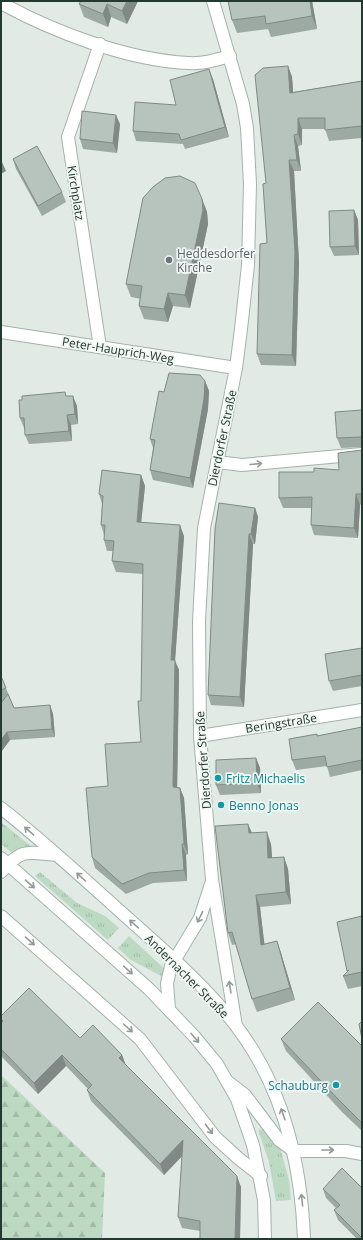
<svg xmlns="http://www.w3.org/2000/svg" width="363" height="1240" viewBox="0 0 363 1240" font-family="'Open Sans',sans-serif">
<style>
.grass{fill:url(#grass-tufts)}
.forest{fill:url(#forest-firs)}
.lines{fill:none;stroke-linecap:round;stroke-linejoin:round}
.street-casing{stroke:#a4b1ab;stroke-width:14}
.secondary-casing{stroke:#a1b4ac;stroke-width:14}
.street{stroke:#fff;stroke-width:12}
.secondary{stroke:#fff;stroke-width:12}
.wall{fill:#9da9a3}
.shaded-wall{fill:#808985}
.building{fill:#b7c4be;stroke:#808985}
.oneway{stroke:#919c98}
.worship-dot{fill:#6b7280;stroke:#f1f7f3;stroke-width:1.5}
.culture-dot{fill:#0f9aa8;stroke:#f1f7f3;stroke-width:1.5}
.labels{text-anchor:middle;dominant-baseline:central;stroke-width:3.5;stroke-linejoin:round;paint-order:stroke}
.street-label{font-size:12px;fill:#233931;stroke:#f1f7f3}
.worship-label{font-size:12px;fill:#5b616d;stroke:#f1f7f3;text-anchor:start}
.culture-label{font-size:12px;fill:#0d838f;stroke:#f1f7f3;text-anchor:start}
</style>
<defs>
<pattern id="grass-tufts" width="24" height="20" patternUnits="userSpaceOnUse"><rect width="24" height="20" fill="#bcd9c1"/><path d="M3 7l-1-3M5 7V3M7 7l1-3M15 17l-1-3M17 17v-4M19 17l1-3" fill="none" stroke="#a1bba6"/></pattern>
<pattern id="forest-firs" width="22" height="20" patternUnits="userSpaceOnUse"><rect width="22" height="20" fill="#bcd9c1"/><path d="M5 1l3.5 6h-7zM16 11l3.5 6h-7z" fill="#a1bba6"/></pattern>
</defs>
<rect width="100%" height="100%" fill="#e1eae5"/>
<path class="grass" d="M1 822 32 847 11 852 1 844Z
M40 872 77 903 105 916 119 928 108 940 35 876Z
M129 936 169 973 165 978 131 960 118 948Z
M263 1129 279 1144 289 1180 291 1200 276 1201 269 1162 258 1130Z"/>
<path class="forest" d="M1 1075 105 1173 102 1239H1Z"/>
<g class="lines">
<g class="street-casing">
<path id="street" d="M1 3C54 32 127 60 188 63 203 64 216 60 230 56
M1 332 236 368
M100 347 68 137 100 44
M217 462 242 465 362 454
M200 736 362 710
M1 872C22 848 27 852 56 855
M1 916 140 1039 215 1137 238 1158 261 1176
M228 1082 245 1095 279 1140 294 1151H346L362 1154"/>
</g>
<g class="secondary-casing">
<path id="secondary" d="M213 1 243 104 247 128 250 184 248 265 241 329 236 368 204 528 199 621 200 736 212 880 236 1026
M1 808C43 841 83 878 122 913 158 945 194 976 225 1012 280 1076 301 1157 304 1239
M1 858 149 989 194 1036 217 1064 237 1099 253 1145 264 1200 265 1239
M169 1009 167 983 171 966 200 918 211 884"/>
</g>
<use href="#street" class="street"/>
<use href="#secondary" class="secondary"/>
</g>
<path class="wall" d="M81 1H138L127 24 111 17 108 27 84 17 79 4Z
M312 1 317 29 271 37 268 29 237 33 232 20Z
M288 66 292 77 293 92 362 81V138L329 141 325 129H302V145L298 146 301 171H294L299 263 296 366 261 365 257 354 267 243 266 183Z
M213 79 229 137 185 149 183 144 136 141 133 131 176 105Z
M120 124 117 153 83 149 80 139Z
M13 159 62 192 66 202 42 216 16 169Z
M202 199 207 212 208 224 190 308 173 306 168 322 144 319 139 306 141 299 131 297 126 284Z
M354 210 358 220 359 255 334 256 330 247Z
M205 381 209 391 208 409 193 488 153 480 150 470 153 448 150 439 164 392Z
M67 396 77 406 78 424 71 425 72 441 29 444 25 435V428H24L20 418Z
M362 410V447L341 448 337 438Z
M362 450V504L360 505 358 538 314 535 311 525 312 508H283L279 498 314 472 339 470Z
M141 475 145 486 141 523 184 536 175 661 179 670 177 787 180 788 184 798 188 854 186 855 187 881 153 883 126 894 95 868 92 857 108 786 141 742 143 574 116 572 112 561 113 551H107L104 540V535L101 525 102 504 99 494Z
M255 508 258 517 255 544H253L244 707 211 705 208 695Z
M362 648V686L333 691 329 681Z
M1 676 14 708 50 705 53 714 55 737 10 740 1 752V703L3 701H1Z
M362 727V770L330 777 327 766 296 770 292 760 317 736Z
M256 758 260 768 261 793 220 795 216 785Z
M248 824 252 833 271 844 272 858 284 857 288 869 291 904 260 907 264 944 277 941 281 953 295 1000 257 1012 252 999 236 944 232 945 228 933Z
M362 916V986L348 989 343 976 348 972 337 922Z
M1 1016 80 1038 122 1055 126 1066 241 1187 240 1239H200V1231L182 1228 178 1217 182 1156 164 1175 91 1101 87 1090 88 1089 66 1066 38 1094 1 1056Z
M281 1039 362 1046V1131L342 1112 286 1051Z
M362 1188V1239H357L338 1220 334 1210 336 1208 326 1198 323 1189Z"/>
<path class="shaded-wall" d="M127 1H138L127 24 122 11Z
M310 1H312L317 29 312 16Z
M107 4 111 17 108 27 103 14Z
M288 66 292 77 294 104 290 93Z
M209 69 213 79 229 137 225 127Z
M116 115 120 124 117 153 113 143Z
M298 118 302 129V145L298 134Z
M294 135 298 146 301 171 297 160Z
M289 160 294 171 299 263 296 366 292 355Z
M1 162H2L6 171 1 174Z
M202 199 207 212 208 224 190 308 185 295Z
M354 210 358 220 359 255 355 246Z
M168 293 173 306 168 322 164 309Z
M205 381 209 391 208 409 193 488 190 478Z
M73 396 77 406 78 424 75 414Z
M67 415 71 425 72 441 69 431Z
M141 475 145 486 140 533 137 522Z
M356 494 360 505 358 538 354 528Z
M255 508 258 517 255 544 251 534Z
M180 525 184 536 175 661 179 670 177 798 173 787 171 660Z
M249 534 253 544 244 707 240 697Z
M50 705 53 714 55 737 52 729Z
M7 732 10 740 1 752V740Z
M256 758 260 768 261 793 257 783Z
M180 788 184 798 188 854 184 844Z
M248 824 253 836 249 833Z
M267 832 271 844 273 870 268 858Z
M182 844 186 855 187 881 184 870Z
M284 857 288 869 291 904 286 892Z
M256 895 260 907 266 957 261 945Z
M277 941 281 953 295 1000 290 988Z
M62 1055 66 1066 38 1094 34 1083Z
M122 1055 126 1066 119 1058Z
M183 1140 187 1151 164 1175 160 1164Z
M237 1176 241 1187 240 1239H235Z"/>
<path class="building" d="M81 1H127L122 11 107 4 103 14 79 4Z
M228 1H310L312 16 266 24 265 16 232 20Z
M288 66 290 93 362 81V126L325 130V118H298V134L294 135 297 160H289L295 252 292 355 257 354 260 244 267 243 263 184 266 183 255 75 263 68Z
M209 69 225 127 181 140 179 134 133 131 135 102 176 105 170 80Z
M82 111 116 115 113 143 80 139Z
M37 146 62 192 38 206 13 159Z
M180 176 195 183 202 199 203 210 185 295 168 293 164 309 139 306 142 286 126 284 143 198 153 187 165 178Z
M354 210 355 246 330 247 329 211Z
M169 373 200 375 205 381 204 399 190 478 150 470 155 440 150 439 159 391 164 392Z
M65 392 66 396H73L75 414 67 415 69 431 25 435 24 418H20L19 400H22V396Z
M362 410V438L361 437 337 438 335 412Z
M362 450V494H356L354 528 311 525 312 497 279 498V472H314V468L339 470 338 453Z
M102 470 141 475 137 522 180 525 171 660H175L173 787 180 788 184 844H182L184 870 149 873 122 884 92 857 86 788 108 786 105 744 141 742 138 701H141L143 564 112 561 114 541 104 540 105 525H101L103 496 99 494Z
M219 503 255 508 251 534H249L240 697 208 695 215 529Z
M362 648V675L329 681 325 654Z
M1 676 6 688 1 690Z
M8 694 14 708 50 705 52 729 7 732 1 740V703Z
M362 727V760L327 767 325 756 292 760 289 739 317 734V736Z
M256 758 257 783 216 785V760Z
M248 824 249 833 267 832 268 858 284 857 286 892 256 895 261 945 277 941 290 988 252 999 232 932 228 933 215 826Z
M362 916V972L343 976 349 970 347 971 337 922Z
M29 988 80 1038 93 1025 122 1055 119 1058 237 1176 235 1239H200V1221L178 1217 183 1140 160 1164 87 1090 92 1085 62 1055 34 1083 1 1049V1038H2L1 1037V1023L3 1021 1 1019V1016Z
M318 1002 362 1046V1123L338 1099 281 1039Z
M362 1021V1039L359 1024Z
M342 1168 362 1188V1238L334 1210 340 1205 323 1189Z"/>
<defs><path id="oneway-shaft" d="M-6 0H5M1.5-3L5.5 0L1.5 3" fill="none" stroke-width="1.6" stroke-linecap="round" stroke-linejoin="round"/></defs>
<g class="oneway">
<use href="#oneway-shaft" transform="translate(256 464) rotate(-5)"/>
<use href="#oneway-shaft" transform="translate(29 831) rotate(-139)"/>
<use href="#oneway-shaft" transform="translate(81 877) rotate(-138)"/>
<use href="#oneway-shaft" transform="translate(30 884) rotate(41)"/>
<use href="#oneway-shaft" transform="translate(200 917) rotate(116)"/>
<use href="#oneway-shaft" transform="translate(134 924) rotate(-138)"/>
<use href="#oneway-shaft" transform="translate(30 941) rotate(41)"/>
<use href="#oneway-shaft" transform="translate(128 970) rotate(42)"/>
<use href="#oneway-shaft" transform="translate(230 987) rotate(-99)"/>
<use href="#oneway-shaft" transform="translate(128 1028) rotate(42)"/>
<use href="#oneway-shaft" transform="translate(195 1038) rotate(50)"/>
<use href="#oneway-shaft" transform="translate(283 1114) rotate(-109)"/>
<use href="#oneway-shaft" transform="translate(209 1129) rotate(53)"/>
<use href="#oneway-shaft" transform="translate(328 1150)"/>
<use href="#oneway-shaft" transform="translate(302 1200) rotate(-96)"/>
</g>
<circle class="worship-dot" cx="169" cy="260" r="4"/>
<g class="culture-dot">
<circle cx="218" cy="778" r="4"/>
<circle cx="221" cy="805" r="4"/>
<circle cx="336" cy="1085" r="4"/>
</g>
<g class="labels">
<g class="street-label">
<text transform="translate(76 193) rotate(81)">Kirchplatz</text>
<text transform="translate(118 350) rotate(9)">Peter-Hauprich-Weg</text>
<text transform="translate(222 438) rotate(-78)">Dierdorfer Straße</text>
<text transform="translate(281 723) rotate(-9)">Beringstraße</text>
<text transform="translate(203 760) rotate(-94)">Dierdorfer Straße</text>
<text transform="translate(187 976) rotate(45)">Andernacher Straße</text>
</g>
<g class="worship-label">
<text x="177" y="253">Heddesdorfer<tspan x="177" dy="14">Kirche</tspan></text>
</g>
<g class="culture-label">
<text x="226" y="778">Fritz Michaelis</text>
<text x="229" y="805">Benno Jonas</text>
<text x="328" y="1085" text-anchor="end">Schauburg</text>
</g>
</g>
<rect width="363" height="1240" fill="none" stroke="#233931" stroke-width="4"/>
</svg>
